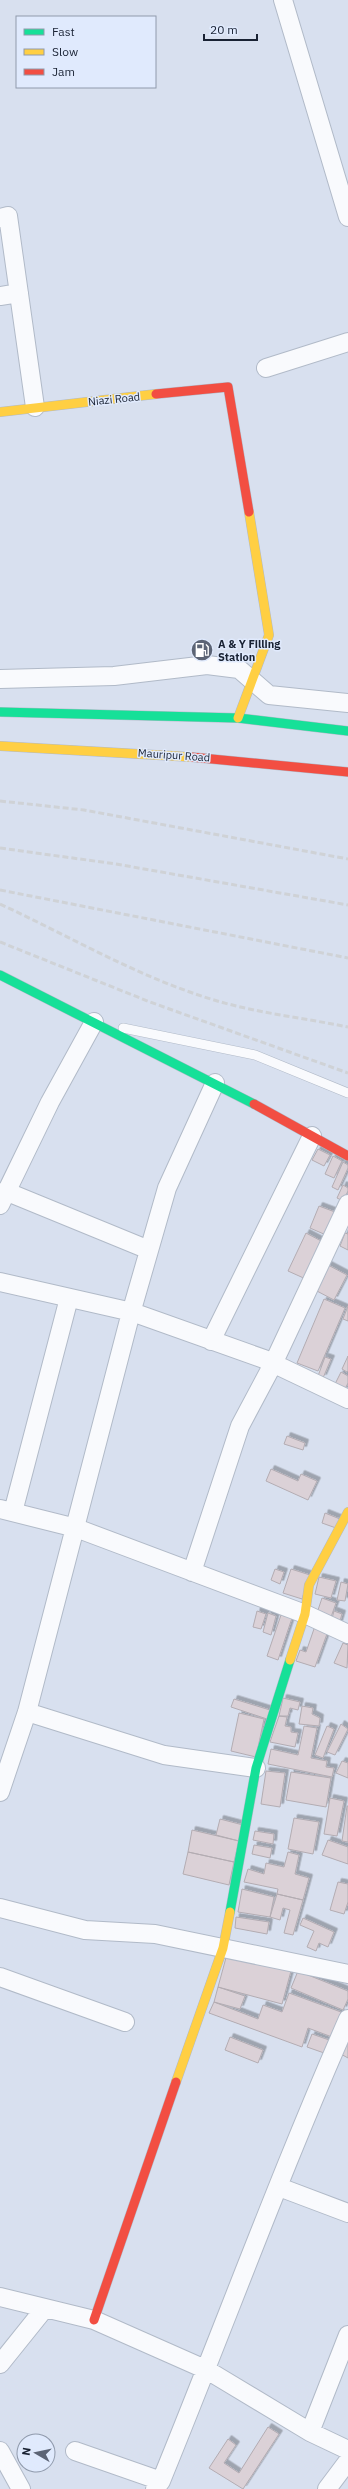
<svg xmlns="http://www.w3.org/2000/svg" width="348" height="2489" viewBox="0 0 348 2489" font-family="'IBM Plex Sans',sans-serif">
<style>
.building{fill:#dbd1d7;stroke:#b3acb2;filter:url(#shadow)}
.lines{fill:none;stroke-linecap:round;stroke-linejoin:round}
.lane-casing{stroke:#b1bac8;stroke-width:10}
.street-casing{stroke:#b1bac8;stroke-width:20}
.fast-casing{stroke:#b1bac8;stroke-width:10}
.slow-casing{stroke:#b1bac8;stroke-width:10}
.jam-casing{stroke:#b1bac8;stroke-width:10}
.lane{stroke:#f9fafd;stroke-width:9}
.street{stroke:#f9fafd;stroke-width:18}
.fast{stroke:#16e098;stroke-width:9}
.slow{stroke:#ffcf43;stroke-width:9}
.jam{stroke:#f24e42;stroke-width:9}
.rail{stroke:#cfd2d6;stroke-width:3;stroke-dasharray:6 3;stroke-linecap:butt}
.labels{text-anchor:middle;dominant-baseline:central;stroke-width:3;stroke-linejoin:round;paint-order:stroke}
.street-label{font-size:11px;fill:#192233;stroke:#e0eafd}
.poi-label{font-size:11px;font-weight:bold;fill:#192233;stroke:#e0eafd;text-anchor:start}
</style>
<defs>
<filter id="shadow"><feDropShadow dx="3.5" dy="-3.5" stdDeviation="0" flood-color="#0004"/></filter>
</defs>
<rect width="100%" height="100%" fill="#d8e0ef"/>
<path class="building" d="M318 1149 330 1155 324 1166 312 1160Z
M333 1156 342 1161 334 1178 325 1174Z
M343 1162 348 1165V1168L338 1190 332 1187Z
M343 1185 348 1188V1191L343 1201 337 1198Z
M319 1206 335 1212 326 1235 310 1228Z
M306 1233 325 1243 308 1280 288 1271Z
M345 1233 348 1234V1250L340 1246Z
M328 1265 347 1275 334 1300 315 1290Z
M324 1299 345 1308 318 1371 297 1363Z
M348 1306V1321L343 1319Z
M348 1356V1371L347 1372 342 1369Z
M325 1357 331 1359 323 1378 318 1376Z
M341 1372 348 1376V1383L344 1391 334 1386Z
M287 1436 305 1443 303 1450 284 1444Z
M271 1469 298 1481 301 1474 317 1481 308 1500 266 1481Z
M325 1513 340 1519 336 1528 322 1523Z
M275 1569 284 1572 280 1584 271 1580Z
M291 1569 310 1575 302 1599 283 1593Z
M319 1577 336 1581 331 1598 315 1594Z
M341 1582 348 1584 345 1601 337 1600Z
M322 1598 336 1603 331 1617 317 1613Z
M257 1611 266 1614 261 1629 253 1627Z
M334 1611 342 1614 339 1624 331 1622Z
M268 1613 276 1616 271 1635 263 1632Z
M281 1615 292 1618 278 1660 267 1656Z
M315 1626 328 1631 315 1667 296 1661 300 1650 306 1652Z
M343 1643 348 1645 347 1668 334 1663Z
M283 1698 300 1702 298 1710 290 1708 288 1716H279Z
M234 1699 270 1710 267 1719 231 1707Z
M302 1706 313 1708 312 1714 320 1718 319 1726 299 1724Z
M239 1713 264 1719 256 1757 231 1751Z
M279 1716 287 1717 285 1726 291 1727V1732L298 1733 295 1747 270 1742Z
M341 1724 348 1729 335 1755 327 1752Z
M304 1726 317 1728 311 1758 327 1761 326 1767 334 1768 332 1777 268 1764 271 1749 298 1755Z
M327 1726 334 1729 323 1758 315 1755Z
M342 1761 348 1763V1778L336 1773Z
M266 1771 285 1773 280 1807 261 1804Z
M291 1772 331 1778 326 1807 286 1800Z
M330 1798 344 1801 337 1836 324 1834Z
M347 1806H348V1842L342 1841Z
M294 1818 319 1822 313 1854 288 1849Z
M220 1819 243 1825 239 1841 216 1835Z
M192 1830 239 1841 234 1862 188 1852Z
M255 1831 274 1834 273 1844 253 1840Z
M328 1840 348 1847V1864L322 1855Z
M254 1845 272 1848 270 1858 252 1854Z
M188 1852 234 1862 229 1885 183 1874Z
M288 1852 299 1855 295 1874 309 1878 303 1900 277 1894 278 1889 244 1882 248 1869 264 1874 266 1863 284 1867Z
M338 1882 348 1884V1902L344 1914 330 1910Z
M242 1889 274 1897 270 1917 238 1912Z
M277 1894 303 1900 293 1935 284 1933 290 1910 283 1908 280 1920 270 1917Z
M236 1917 269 1922 267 1934 235 1928Z
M303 1918 334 1932 328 1947 319 1943 316 1951 307 1947 314 1931 300 1925Z
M227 1954 291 1971 282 2004 218 1987Z
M298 1971 348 1991V1999L343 2010 291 1988Z
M218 1987 245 1996 240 2009 214 2002Z
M289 1993 341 2012 332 2037 308 2028 302 2047 209 2013 214 2002 258 2019 263 2005 282 2012Z
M348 2030V2058L339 2053Z
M312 2034 332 2041 327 2054 307 2047Z
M230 2037 263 2050 258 2063 225 2050Z
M268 2427 279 2434 243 2489 209 2468 228 2439 236 2445 224 2463 239 2473Z"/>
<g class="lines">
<g class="lane-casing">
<path id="lane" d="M123 1028 255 1055 348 1093"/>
</g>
<g class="street-casing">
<path id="street" d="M283 0 348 217
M0 218 8 216 35 407
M0 296 19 293
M266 368 348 342
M0 679 114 676 207 665 239 669 269 695 348 703
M5 1191 149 1250
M0 1205 50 1102 94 1022
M0 1282 132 1312 264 1359 348 1399
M211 1341 312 1136
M0 1509 76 1528 305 1614 348 1634
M13 1512 69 1298
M192 1572 240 1426 273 1364 348 1204
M27 1712 164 1755 256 1768
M0 1792 27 1712 129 1320 167 1188 215 1083
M0 1908 85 1930 155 1934 348 1974
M0 1977 125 2022
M279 2187 348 2213
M0 2297 94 2320 207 2370 310 2432 348 2450
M0 2364 45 2308
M310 2432 348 2335
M0 2451 21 2489
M75 2451 161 2481
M155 2489 161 2481C224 2327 281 2171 348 2019
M327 2489 348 2461"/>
</g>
<g class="fast-casing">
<path id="fast" d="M0 712 238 718 348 731
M0 975 254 1104
M230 1912 256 1768 290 1660"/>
</g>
<g class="slow-casing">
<path id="slow" d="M0 412 156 394
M238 718 269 635 249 512
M0 746 191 757
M290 1660 305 1614 309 1585 348 1512
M176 2082 223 1948 230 1912"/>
</g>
<g class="jam-casing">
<path id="jam" d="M156 394 228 387 249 512
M191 757 348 772
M254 1104 348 1156
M94 2320 176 2082"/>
</g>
<use href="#lane" class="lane"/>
<use href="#street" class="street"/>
<use href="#fast" class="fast"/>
<use href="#slow" class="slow"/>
<use href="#jam" class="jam"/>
<path class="rail" d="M0 801 84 810 348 859
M0 848 116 864 348 905
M0 890 348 958
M0 904C71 937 138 977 214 1000 257 1013 304 1018 348 1027
M0 942 150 1002 348 1073"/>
</g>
<defs>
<g id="fuel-disc" transform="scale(1.15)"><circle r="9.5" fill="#5c6475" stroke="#e0eafd"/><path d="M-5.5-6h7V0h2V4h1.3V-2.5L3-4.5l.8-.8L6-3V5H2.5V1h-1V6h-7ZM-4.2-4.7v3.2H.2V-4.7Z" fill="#fff"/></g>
</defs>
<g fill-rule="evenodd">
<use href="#fuel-disc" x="202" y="650"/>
</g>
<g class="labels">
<g class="street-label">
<text transform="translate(114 399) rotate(-6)">Niazi Road</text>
<text transform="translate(174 755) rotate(4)">Mauripur Road</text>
</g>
<g class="poi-label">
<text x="218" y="644">A &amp; Y Filling<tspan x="218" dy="13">Station</tspan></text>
</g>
</g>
<rect x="16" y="16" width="140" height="72" fill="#e0eafd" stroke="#909aac"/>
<rect x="24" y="29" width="20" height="6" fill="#16e098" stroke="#909aac"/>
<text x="52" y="36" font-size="12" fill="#192233">Fast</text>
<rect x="24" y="49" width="20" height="6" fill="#ffcf43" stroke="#909aac"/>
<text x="52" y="56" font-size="12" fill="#192233">Slow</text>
<rect x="24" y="69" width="20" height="6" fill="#f24e42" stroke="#909aac"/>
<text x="52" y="76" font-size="12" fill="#192233">Jam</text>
<g transform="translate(36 2453) rotate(279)"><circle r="19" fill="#e0eafd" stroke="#909aac"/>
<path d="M0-3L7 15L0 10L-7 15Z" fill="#5c6475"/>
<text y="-6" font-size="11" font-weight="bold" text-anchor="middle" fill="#192233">N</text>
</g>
<path d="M204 34v6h53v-6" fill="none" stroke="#192233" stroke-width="2"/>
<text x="210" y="34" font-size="12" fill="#192233" stroke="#e0eafd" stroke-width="3" paint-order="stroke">20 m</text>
</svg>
